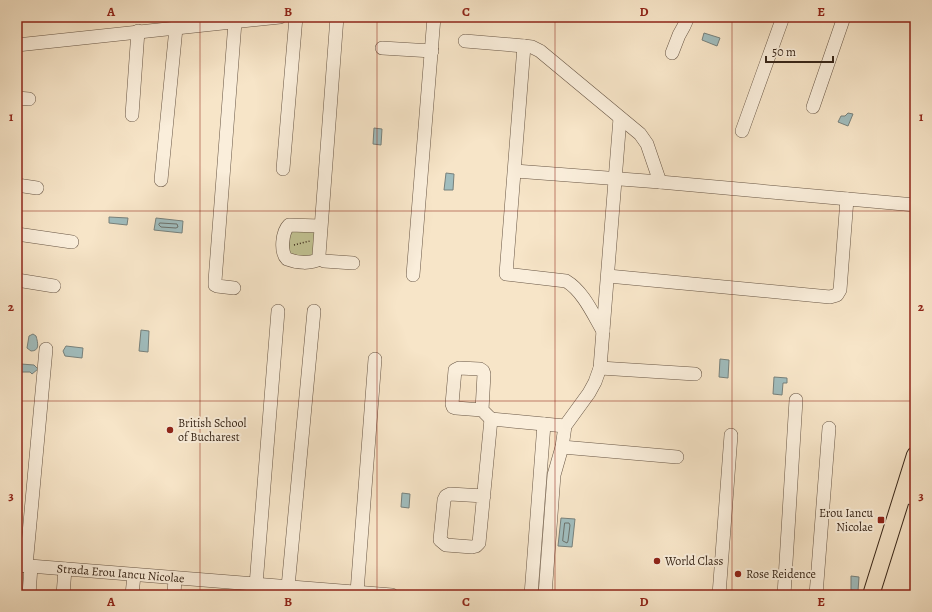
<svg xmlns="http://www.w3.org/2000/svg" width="932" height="612" viewBox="0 0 932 612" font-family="Alegreya,serif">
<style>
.green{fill:#c2c393;stroke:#7e7556}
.water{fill:#a0bdbe;stroke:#77817c}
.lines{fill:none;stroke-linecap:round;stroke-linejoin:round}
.shore{stroke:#6c726c;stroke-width:1}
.minor-casing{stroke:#685645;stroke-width:14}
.major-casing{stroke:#392719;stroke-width:18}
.path{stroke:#392719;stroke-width:1.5;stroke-dasharray:1 2;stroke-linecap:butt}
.minor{stroke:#faeedb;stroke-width:13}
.major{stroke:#f7e5c8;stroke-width:16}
.grid{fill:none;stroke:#8f2418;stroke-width:1;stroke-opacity:0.55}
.poi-dot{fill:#8f2418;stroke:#faeedb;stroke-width:1.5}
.labels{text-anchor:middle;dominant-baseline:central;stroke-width:4;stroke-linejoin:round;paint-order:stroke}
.poi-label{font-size:12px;fill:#392719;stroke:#faeedb;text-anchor:start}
.street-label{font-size:12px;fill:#392719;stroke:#faeedb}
.neatline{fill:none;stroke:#8f2418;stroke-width:1.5}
.grid-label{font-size:13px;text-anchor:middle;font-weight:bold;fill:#8f2418}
</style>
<rect width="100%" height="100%" fill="#f7e5c8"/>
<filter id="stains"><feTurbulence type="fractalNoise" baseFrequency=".005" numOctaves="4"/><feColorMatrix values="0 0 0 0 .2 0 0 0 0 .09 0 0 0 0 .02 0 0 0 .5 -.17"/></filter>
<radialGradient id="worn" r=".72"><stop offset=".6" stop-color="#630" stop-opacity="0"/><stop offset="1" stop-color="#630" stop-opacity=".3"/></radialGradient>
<path class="green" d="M290 230 315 231 313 257 289 256V233Z"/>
<path class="water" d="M704 33 720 38 717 46 702 40Z
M848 113 853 114 848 126 838 122 841 116H845Z
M374 128 382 129 381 145 373 144Z
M446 173 454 174 453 190H444Z
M109 217 128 218 127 225 109 223Z
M156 218 183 221 182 233 154 230Z
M141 330 149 331 148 352 139 351Z
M33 334 36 336C38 343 40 351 31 351L27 348 29 336Z
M66 346 83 348 82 358 65 356 63 351Z
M720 359 729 360 728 378 719 377Z
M21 364 34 365 38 369 32 374 30 372H20Z
M774 377 787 378V383H783L782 395 773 394Z
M402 493 410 494 409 508 401 507Z
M561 518 575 519 572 547 558 546Z
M851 576 859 577 858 591 851 590Z"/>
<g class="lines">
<path class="shore" d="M160 223 177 224 178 227 176 228 161 227 159 225Z
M565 523H569L570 525 568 541 567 543 563 541Z"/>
<g class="minor-casing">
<g id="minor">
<path d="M337 17 319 255 320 259 324 261 353 263"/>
<path d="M465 41 524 46 532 47 540 51 640 134 647 144 660 182"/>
<path d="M17 45 280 17"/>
<path d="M524 46 506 274 566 281C583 291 593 314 603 331"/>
<path d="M382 48 432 51"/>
<path d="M672 53 679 35 684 26 688 17"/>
<path d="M17 98 29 99"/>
<path d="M813 107 844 17"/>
<path d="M132 115 138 31"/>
<path d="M742 131 783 17"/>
<path d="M283 169 296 17"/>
<path d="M515 171 660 182 915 205"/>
<path d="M161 180 176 28"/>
<path d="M17 185 37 188"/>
<path d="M17 234 72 242"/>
<path d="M320 259C310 264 297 263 287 259 280 252 282 232 289 225L320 226"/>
<path d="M413 275 434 17"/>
<path d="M608 276 830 297 837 295 840 290 847 199"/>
<path d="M17 280 54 286"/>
<path d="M234 288 217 286 215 285V281L235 22"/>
<path d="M600 368 695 374"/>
<path d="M482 410 484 374 483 371 480 369 459 368 455 370 452 404 453 407 456 408 482 410 491 419"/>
<path d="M562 447 677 457"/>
<path d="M903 495 915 499"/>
<path d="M484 496 450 494 446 496 444 500 440 540 446 545 472 547 476 546 479 543 491 419 565 426"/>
<path id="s1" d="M17 565 392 595"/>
<path d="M26 566 46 349"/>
<path d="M256 585 278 311"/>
<path d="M288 587 314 311"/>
<path d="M357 592 375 359"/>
<path d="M29 595 31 566"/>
<path d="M63 595 65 569"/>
<path d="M132 595 134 575"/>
<path d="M174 595 175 578"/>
<path d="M531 595 544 424"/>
<path d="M545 595 554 475 562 447 565 426 589 393 595 382 600 368 620 118"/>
<path d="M719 595 731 435"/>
<path d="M784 595 796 400"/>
<path d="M816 595 829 428"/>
</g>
</g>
<g class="major-casing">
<path id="major" d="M871 595 915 455"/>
</g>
<path class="path" d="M294 245 310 241"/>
<use href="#minor" class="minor"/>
<use href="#major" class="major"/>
</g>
<path class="grid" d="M200 17V595M377 17V595M555 17V595M732 17V595M17 211H915M17 401H915"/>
<g class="poi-dot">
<circle cx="170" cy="430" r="4"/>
<rect x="877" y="516" width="8" height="8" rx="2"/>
<circle cx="657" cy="561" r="4"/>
<circle cx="738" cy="574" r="4"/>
</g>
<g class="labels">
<g class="poi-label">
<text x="178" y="423">British School<tspan x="178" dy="14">of Bucharest</tspan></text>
<text x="873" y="513" text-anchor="end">Erou Iancu<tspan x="873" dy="14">Nicolae</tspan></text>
<text x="665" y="561">World Class</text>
<text x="746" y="574">Rose Reidence</text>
</g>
<g class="street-label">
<text stroke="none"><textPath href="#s1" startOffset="104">Strada Erou Iancu Nicolae</textPath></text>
</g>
</g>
<rect width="932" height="612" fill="none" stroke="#f7e5c8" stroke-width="44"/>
<path d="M766 56v6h67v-6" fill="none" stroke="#392719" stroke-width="2"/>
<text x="772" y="56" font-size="12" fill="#392719" stroke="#faeedb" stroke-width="3" paint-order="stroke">50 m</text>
<rect x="22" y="22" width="888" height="568" class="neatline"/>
<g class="grid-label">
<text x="111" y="16">A</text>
<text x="288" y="16">B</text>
<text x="466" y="16">C</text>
<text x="644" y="16">D</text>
<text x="821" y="16">E</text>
<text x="11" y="121">1</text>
<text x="921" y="121">1</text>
<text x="11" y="311">2</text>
<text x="921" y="311">2</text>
<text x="11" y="500">3</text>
<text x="921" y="500">3</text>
<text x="111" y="606">A</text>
<text x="288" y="606">B</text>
<text x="466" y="606">C</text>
<text x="644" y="606">D</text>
<text x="821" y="606">E</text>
</g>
<rect width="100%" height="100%" filter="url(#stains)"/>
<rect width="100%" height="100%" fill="url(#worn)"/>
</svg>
